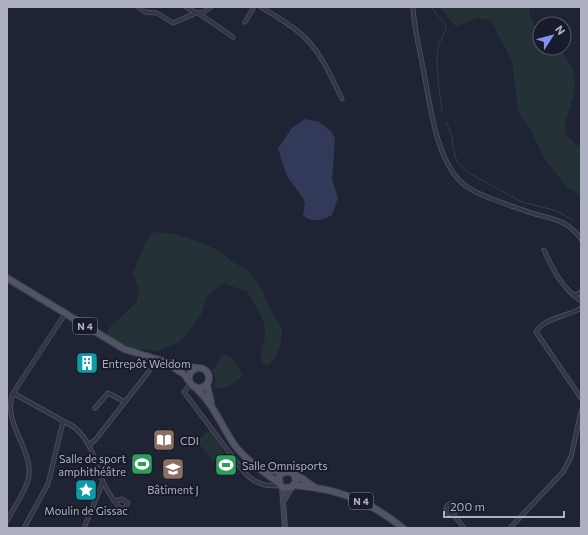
<svg xmlns="http://www.w3.org/2000/svg" width="588" height="535" viewBox="0 0 588 535" font-family="Commissioner,sans-serif">
<style>
.green{fill:#243238}
.water{fill:#323959}
.lines{fill:none;stroke-linecap:round;stroke-linejoin:round}
.stream{stroke:#323959;stroke-width:1}
.street-casing{stroke:#505363;stroke-width:5}
.secondary-casing{stroke:#505363;stroke-width:6}
.primary-casing{stroke:#3c3f4e;stroke-width:8}
.street{stroke:#333645;stroke-width:3.5}
.secondary{stroke:#414458;stroke-width:5}
.primary{stroke:#505465;stroke-width:6}
.labels{text-anchor:middle;dominant-baseline:central;stroke-width:4;stroke-linejoin:round;paint-order:stroke}
.shield{fill:#181b29;stroke:#808394;stroke-width:1}
.shield-label{font-size:10px;font-weight:bold;fill:#acb0c2}
.poi-label{font-size:11px;fill:#acb0c2;stroke:#181b29;text-anchor:start}
</style>
<rect width="100%" height="100%" fill="#1f2434"/>
<path class="green" d="M439 7H529C530 22 540 33 540 48H558C577 70 578 81 570 107 566 118 563 122 566 134 568 139 577 144 581 149V196L566 186 544 158 531 130 518 112 512 61 491 21 478 18 456 27Z
M154 232 176 234 200 242 219 251 231 261 249 271 262 290 274 317 282 328 281 346 273 361 267 365 262 362C259 346 266 344 265 332 265 318 254 303 247 292L223 283 207 296 201 315 180 342 157 351 129 348 107 336 109 328 137 302 139 289 133 272C139 259 144 241 154 232Z
M220 355C233 354 239 365 242 376L236 382 221 389 214 386 215 378 212 371 220 360Z
M209 431 225 452 213 462 197 441Z"/>
<path class="water" d="M305 119 319 122 332 132 335 139 332 180 338 198 332 215C322 221 311 223 303 215L305 204 303 198 288 178 282 162 278 148 292 128Z"/>
<g class="lines">
<path class="stream" d="M431 7 446 25C445 37 439 40 438 48 435 69 440 91 442 112
M446 122 452 136 453 148 457 162 469 173 522 202 554 210 573 220"/>
<g class="street-casing">
<path id="street" d="M138 7 145 12 157 13 173 23 196 13
M186 7C196 14 202 15 211 7
M261 7C274 15 288 23 300 33 320 50 331 76 342 99
M413 7C414 29 420 51 424 73 430 105 436 157 460 181 474 195 504 203 523 210 545 219 565 216 581 239
M198 13 233 37
M245 22 254 7
M544 250C553 270 562 288 581 301
M574 296 581 292
M581 308C567 317 545 317 536 332L581 398
M65 314 13 393 74 427C91 441 96 462 103 482L84 528
M190 384 184 392 244 472C253 482 266 488 280 485
M95 408 108 393 125 402
M89 445 96 439 150 370
M103 482C109 494 114 502 123 511L128 503 122 499 114 501
M446 509a5 5 0 1 1 10 0a5 5 0 1 1-10 0Z
M453 514 464 528
M7 521C13 509 25 492 28 480 36 452 1 423 13 393
M24 528 48 484 63 422
M510 528 563 472 571 457 581 411"/>
</g>
<g class="secondary-casing">
<path id="secondary" d="M282 487 285 528
M283 502 292 487"/>
</g>
<g class="primary-casing">
<path id="primary" d="M7 278 124 349 169 363 196 368
M171 366 185 375 188 380
M189 378a10 10 0 1 1 20 0a10 10 0 1 1-20 0Z
M207 385 211 402
M197 389C215 406 222 428 236 447 248 462 264 472 279 483
M262 469 284 472
M294 474 296 481 292 487 284 488 280 485 279 477C287 464 303 480 313 486
M294 485C338 489 368 500 403 528"/>
</g>
<use href="#street" class="street"/>
<use href="#secondary" class="secondary"/>
<use href="#primary" class="primary"/>
</g>
<defs>
<g id="building-square" transform="scale(1.15)"><rect x="-9" y="-9" width="18" height="18" rx="4" fill="#0f9aa8" stroke="#181b29"/><path d="M-4-6H4V6H1V3H-1V6H-4ZM-2.5-4.3h1.7v1.8h-1.7ZM.8-4.3h1.7v1.8H.8ZM-2.5-1h1.7V.8h-1.7ZM.8-1h1.7V.8H.8Z" fill="#fff"/></g>
<g id="library-square" transform="scale(1.15)"><rect x="-9" y="-9" width="18" height="18" rx="4" fill="#8d6e63" stroke="#181b29"/><path d="M-6-4Q-3-5.5-.7-3.5V5Q-3 3-6 4ZM6-4Q3-5.5 .7-3.5V5Q3 3 6 4Z" fill="#fff"/></g>
<g id="stadium-square" transform="scale(1.15)"><rect x="-9" y="-9" width="18" height="18" rx="4" fill="#2e9e5b" stroke="#181b29"/><path d="M0-5a6.5 5 0 1 0 0 10a6.5 5 0 1 0 0-10ZM-3.5-1.8h7v3.6h-7Z" fill="#fff"/></g>
<g id="school-square" transform="scale(1.15)"><rect x="-9" y="-9" width="18" height="18" rx="4" fill="#8d6e63" stroke="#181b29"/><path d="M0-5L7-2L0 1L-7-2ZM-4 1L0 2.5L4 1V4Q0 6-4 4Z" fill="#fff"/></g>
<g id="sight-square" transform="scale(1.15)"><rect x="-9" y="-9" width="18" height="18" rx="4" fill="#0f9aa8" stroke="#181b29"/><path d="M0-6L1.8-2.2L6-1.7L2.9 1.2L3.7 5.4L0 3.3L-3.7 5.4L-2.9 1.2L-6-1.7L-1.8-2.2Z" fill="#fff"/></g>
</defs>
<g fill-rule="evenodd">
<use href="#building-square" x="87" y="363"/>
<use href="#library-square" x="164" y="440"/>
<use href="#stadium-square" x="142" y="464"/>
<use href="#stadium-square" x="226" y="465"/>
<use href="#school-square" x="173" y="469"/>
<use href="#sight-square" x="86" y="490"/>
</g>
<g class="labels">
<g class="shield">
<rect x="73" y="318" width="24" height="16" rx="3"/>
<rect x="349" y="493" width="24" height="16" rx="3"/>
</g>
<g class="shield-label">
<text x="85" y="326">N 4</text>
<text x="361" y="501">N 4</text>
</g>
<g class="poi-label">
<text x="102" y="363">Entrepôt Weldom</text>
<text x="180" y="440">CDI</text>
<text x="126" y="458" text-anchor="end">Salle de sport<tspan x="126" dy="13">amphithéâtre</tspan></text>
<text x="242" y="465">Salle Omnisports</text>
<text x="173" y="489" text-anchor="middle">Bâtiment J</text>
<text x="86" y="510" text-anchor="middle">Moulin de Gissac</text>
</g>
</g>
<rect width="588" height="535" fill="none" stroke="#acb0c2" stroke-width="16"/>
<g transform="translate(552 36) rotate(54)"><circle r="19" fill="#181b29" stroke="#535766"/>
<path d="M0-3L7 15L0 10L-7 15Z" fill="#8192f3"/>
<text y="-6" font-size="11" font-weight="bold" text-anchor="middle" fill="#acb0c2">N</text>
</g>
<path d="M444 511v6h120v-6" fill="none" stroke="#acb0c2" stroke-width="2"/>
<text x="450" y="511" font-size="12" fill="#acb0c2" stroke="#181b29" stroke-width="3" paint-order="stroke">200 m</text>
</svg>
